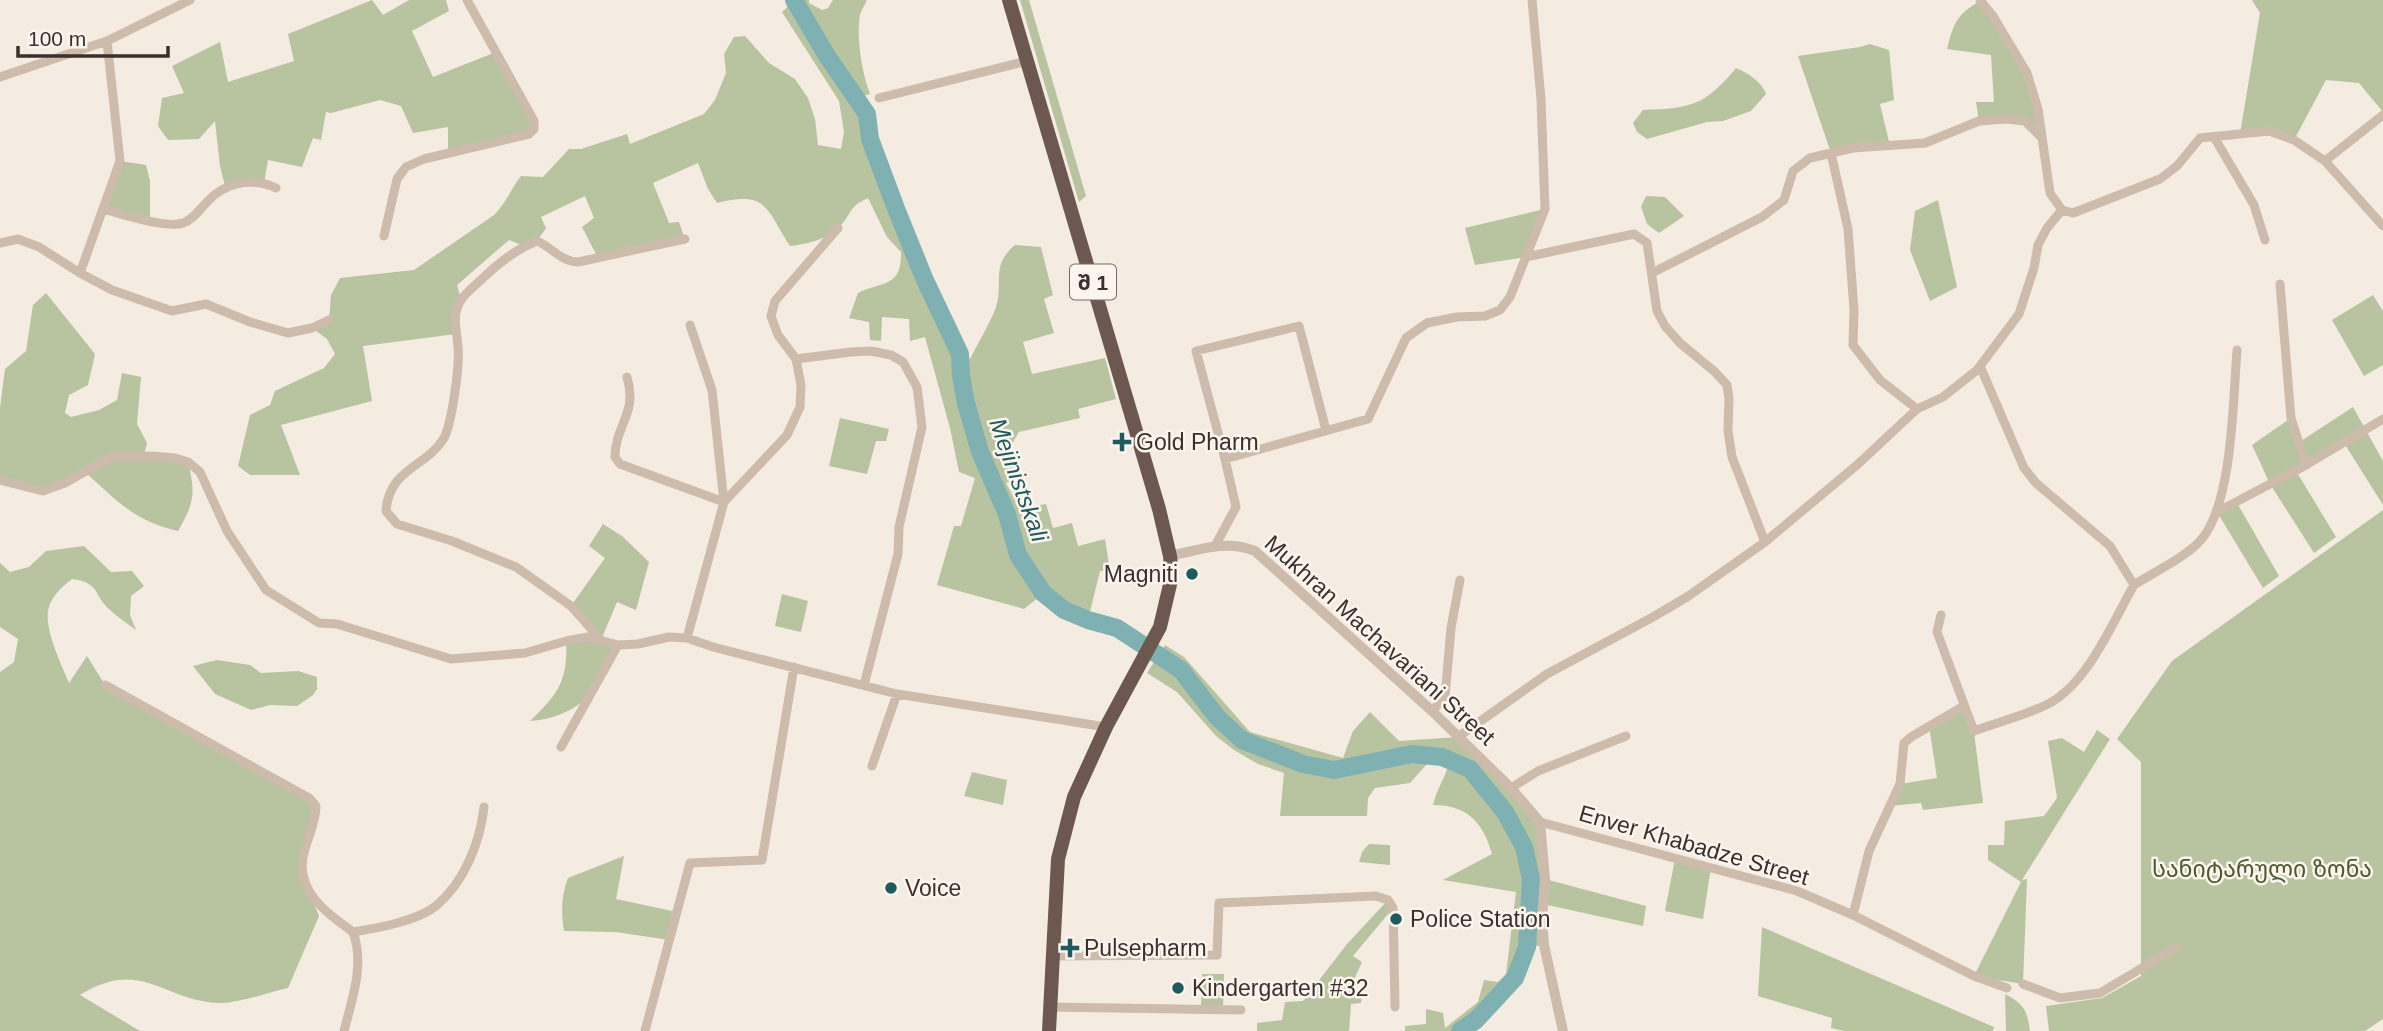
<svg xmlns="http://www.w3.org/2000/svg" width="2383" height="1031" viewBox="0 0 2383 1031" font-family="Helvetica,'Noto Sans Georgian',sans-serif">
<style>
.green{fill:#b8c4a0}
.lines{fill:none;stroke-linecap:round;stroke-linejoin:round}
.river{stroke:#7fb0b2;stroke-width:18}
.minor{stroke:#cdbbac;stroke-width:9}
.tertiary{stroke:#cdbbac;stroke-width:10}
.trunk{stroke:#6c584f;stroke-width:14}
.poi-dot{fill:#1f5a5e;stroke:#fbf5ee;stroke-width:2.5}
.labels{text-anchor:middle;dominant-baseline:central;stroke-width:5;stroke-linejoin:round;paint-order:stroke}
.shield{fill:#fbf5ee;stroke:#756b66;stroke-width:2}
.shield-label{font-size:21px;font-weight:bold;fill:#3b302b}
.poi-label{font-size:23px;fill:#3b302b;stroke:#fbf5ee;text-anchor:start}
.street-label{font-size:23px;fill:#3b302b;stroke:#fbf5ee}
.park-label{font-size:23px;fill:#4a5a2e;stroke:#fbf5ee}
.water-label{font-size:24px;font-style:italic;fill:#1f5a5e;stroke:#fbf5ee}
</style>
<rect width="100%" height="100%" fill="#f4ebe1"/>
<path class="green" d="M372 0 383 15 409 0H446L449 11 412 31 433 77 496 52 534 129 448 153V127L413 133 401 106 380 100 331 113 326 112 321 140 313 138 302 167 268 160 264 183 225 186 220 166 215 121 199 139 168 140 158 126 162 98 184 93 172 66 220 42 228 82 294 61 288 34Z
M799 0H809V3L822 10 828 8 833 0H867C865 5 861 10 860 15 856 38 862 73 870 94L856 98 867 114 870 139 924 278 960 354 970 359C978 343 988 327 995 310 1005 283 989 267 1015 245L1041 247 1053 295 1044 299 1054 333 1023 342 1032 374 1105 358 1116 399 1078 409 1080 418 1019 432 1013 442 1000 447 998 454 1006 466 1018 468 1013 480 1006 483 1020 509 1046 504 1053 528 1072 523 1078 546 1105 539 1110 571H1100L1088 620 1064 610 1044 593 1024 609 937 585 954 526H961L975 478 959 472 950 428 925 337 910 341 909 319 882 317 881 341 870 340 869 322 849 318 858 293C882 281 902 288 901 252L887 237 868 198C847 207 852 216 837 229 825 240 806 244 790 246 766 210 769 190 717 203L708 189 698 163 653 183 669 223 679 222 685 239 598 258 582 227 594 218 585 196 541 217 546 228 537 241 524 246 509 240 457 285 461 299 456 334 363 346 372 401 281 425 300 475H250L238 466 250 415 270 405 275 391 324 368 335 354 327 339 312 328 329 320 331 295 340 278 414 270 494 215C506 203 511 189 521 176L543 177 569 149H581L627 134 630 144 704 114 715 100 726 73 724 54 734 37 745 36 769 63 795 79 808 98 815 119 818 145 841 149 844 132 839 101 782 12 794 1Z
M1020 0H1029L1086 196 1079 202Z
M2252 0H2383V112L2359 83 2326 80 2294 140 2269 131 2240 134 2260 13Z
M1980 1 2027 73 2039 127 2025 121H1979L1976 102H1994L1991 55 1947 49C1954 23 1956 15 1980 1Z
M1870 44 1889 50 1894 100 1880 104 1890 146 1831 153 1798 56 1860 47Z
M1736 68C1748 73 1762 82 1766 94L1751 111 1723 121 1707 122 1647 139 1637 132 1633 123 1643 110C1692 108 1704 106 1736 68Z
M120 161 146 165 150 181V220L104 209Z
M1646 196 1665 197 1684 216 1659 233 1647 224 1641 207Z
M1938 200 1957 287 1930 301 1910 250 1915 211Z
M1545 209 1526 257 1475 265 1465 228Z
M46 293 95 354 88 385 69 395 65 413 71 417 99 410 117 400 122 373 141 377 137 424 147 443 144 455 188 462C196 494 194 503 178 531 134 521 116 500 84 471L42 488 0 479V408L5 369 26 351 33 305Z
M2373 295 2383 311V365L2364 376 2332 320Z
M2353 407 2383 461V505L2344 443 2296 471 2336 537 2314 553 2270 484 2252 445 2291 418 2301 441Z
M840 418 889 429 886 441H876L867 474 829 466Z
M2237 503 2279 576 2263 588 2217 512Z
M2383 510V1019L2365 1031H2049L2046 1006 2102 998 2141 976V762L2117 739 2172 661Z
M603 524 622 536 649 562 636 610 617 602 601 640 618 645C610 659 601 683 591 694 575 711 551 720 530 721 558 694 568 681 566 641L600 640 571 606 605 558 589 546Z
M84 546 111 572 132 571 144 586 131 596 130 615 136 630C127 623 117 617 109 609 93 595 101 583 72 579 63 586 55 593 50 604 41 624 61 663 69 683L87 656 105 685 316 806 303 853 311 896 319 916 288 988C270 992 236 1004 219 1003 162 1001 142 957 80 995L140 1031H0V672L14 662 18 639 0 627V563L10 572 29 567 46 551Z
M782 594 808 601 801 632 775 626Z
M1165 645 1184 657 1250 732 1343 758 1353 731 1370 712 1399 741 1458 737 1540 822 1545 879 1646 906 1643 926 1543 904 1544 945 1527 947 1515 978 1476 1020 1460 1031H1405V1026L1426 1024V1009L1443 1013 1445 1028 1478 1002 1484 980 1498 982 1506 974 1516 892 1443 880 1492 854C1483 822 1467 805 1433 805 1436 791 1444 780 1448 766L1427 764 1410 783 1375 788 1368 798 1367 816H1280L1284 773 1258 764 1234 750 1216 736 1177 692 1147 673Z
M217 660 250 665 261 673 298 671 317 677V689L313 695 297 706 270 705 251 710 215 694 193 666Z
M1964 706 1974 732 1983 803 1923 810 1921 803 1890 806 1900 784 1937 778 1929 726Z
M2097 730 2110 739 2022 880 2027 879 2023 984 1974 976 2021 882 1988 860V845H2004L2005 821 2044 816 2057 798 2048 741 2062 738 2084 752Z
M972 772 1007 780 1003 805 964 796Z
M1369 844 1390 845V865L1359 862 1362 852Z
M624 856 616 899 677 912 669 940 616 932 564 931C561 912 561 896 568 878Z
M1675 859 1711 867 1703 919 1665 911Z
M1388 900 1393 908 1353 956 1362 962 1351 986 1362 992 1361 1003 1351 1004 1349 1031H1257V1023L1282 1020 1285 1002 1303 1001 1347 944Z
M1762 927 1994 1027 1993 1031H1844L1831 1028 1832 1018 1758 996Z
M1202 974H1224L1223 1009 1201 1008Z
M2005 994C2024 1004 2027 1010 2030 1031H2006Z"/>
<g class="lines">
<path class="river" d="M794 0 827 56 867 114 870 139 895 206 924 278 960 354 961 376 966 403 980 452 1007 514 1018 555 1043 593 1064 610 1088 620 1117 628 1181 670 1217 717 1242 740 1303 764 1334 770 1412 754 1442 757 1470 769 1505 812 1524 847 1531 879 1527 947 1515 978 1476 1020 1460 1031"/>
<path class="minor" d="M1980 0 1993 16 2027 73 2038 109 2050 193 2062 210
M107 41 120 161 80 273 112 290 172 311 206 304 250 322 288 333 312 328 329 320
M0 77 107 41 190 0
M879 98 1027 61
M2214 137 2254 205 2265 240
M1831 153 1848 229 1854 310 1853 345 1880 380 1917 409
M2325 161 2383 115
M104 209C119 214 169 229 183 223 193 220 200 209 207 202 225 182 252 177 276 188
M2062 210 2073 213 2160 179 2177 166 2200 138 2269 131 2294 140 2325 161 2383 226
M384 236 397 179 406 167 424 159 529 134 534 129V121L467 0
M0 243 18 239 39 247 80 273
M1526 257 1634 234 1647 243 1657 311 1665 326 1680 343 1715 372 1727 385 1729 399 1728 431 1732 457 1765 542
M1652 273 1762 217 1784 200 1793 171 1810 158 1853 148 1925 143 1979 121 2006 119 2025 121 2041 137
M796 359 851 352 871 351 891 355 903 362 917 387 922 427 899 527 898 554 864 685
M627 377C638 414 615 425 615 457L620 464 724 502 787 435 800 407 801 385 796 359 778 335 771 316 775 301 838 228
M1225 459 1368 419 1406 338 1427 323 1457 317 1485 316 1500 310 1510 297 1545 209 1541 99 1532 0
M2306 465 2383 419
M0 480 43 491 65 483 110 457 152 456 175 458 188 462 200 472 227 531 266 590 319 623 337 624 451 659 525 653 566 641 588 637 618 645 638 644 669 637 687 638 713 647 897 694 1106 727
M2217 512 2306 465 2291 418 2280 284
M1215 546 1236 507 1225 459 1196 351 1299 326 1326 430
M2134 585C2154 572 2186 557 2201 540 2233 503 2233 398 2237 350
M1941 615 1937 632 1974 731C1998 722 2027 715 2050 703 2089 681 2112 623 2134 585L2110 546 2036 483 2024 468 1980 366
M687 638 724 502 712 390 690 325
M601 640 571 606 516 567 452 541 397 524 386 511C389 468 427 467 444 438 452 423 460 364 458 347 457 330 451 316 461 300 466 292 477 284 484 277 500 262 516 249 537 241 553 248 560 261 578 262L685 239
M105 685 309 798 316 806C316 821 309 835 305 849 292 888 325 912 353 932
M1432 711 1445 697 1451 628 1460 580
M1458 737 1547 674 1653 617 1687 597 1765 542 1857 465 1917 409 1943 397 1977 370 2019 314 2034 268 2038 245 2047 228 2062 210
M561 747 618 645
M872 766 897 694
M1511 788 1538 771 1626 736
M1540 822 1797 891 1853 915 1974 976 2007 988
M1853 915 1869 851 1900 784 1904 743 1911 737 1964 706
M1052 956 1217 955 1219 903 1376 896 1388 900 1393 908 1395 1007
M2023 984 2060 998 2100 993 2177 947
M1049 1007 1241 1010
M344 1031C352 999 365 965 353 932 378 928 418 921 437 905 465 881 480 842 484 807
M645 1031 690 863 762 860 794 667"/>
<path class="tertiary" d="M1170 556C1198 550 1227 539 1255 551L1432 711 1511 788 1540 822 1545 879 1542 918 1544 945 1563 1031"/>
<path class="trunk" d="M1009 0 1159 509 1170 556 1172 576 1160 627 1106 727 1074 797 1058 859 1049 1031"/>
</g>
<g class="poi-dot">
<path d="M1118.5 431.5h7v7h7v7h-7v7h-7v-7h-7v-7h7z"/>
<circle cx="1192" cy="574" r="7"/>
<circle cx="891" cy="888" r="7"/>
<circle cx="1396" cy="919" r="7"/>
<path d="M1066.5 937.5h7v7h7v7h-7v7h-7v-7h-7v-7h7z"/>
<circle cx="1178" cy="988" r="7"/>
</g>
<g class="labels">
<rect class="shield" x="1070" y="264.5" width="46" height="35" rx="5"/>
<g class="shield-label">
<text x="1093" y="282">შ 1</text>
</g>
<g class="poi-label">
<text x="1136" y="442">Gold Pharm</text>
<text x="1178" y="574" text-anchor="end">Magniti</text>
<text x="905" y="888">Voice</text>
<text x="1410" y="919">Police Station</text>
<text x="1084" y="948">Pulsepharm</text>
<text x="1192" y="988">Kindergarten #32</text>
</g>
<g class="street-label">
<text transform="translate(1380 640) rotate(42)">Mukhran Machavariani Street</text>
<text transform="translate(1694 845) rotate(16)">Enver Khabadze Street</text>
</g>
<g class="park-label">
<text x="2262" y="869">სანიტარული ზონა</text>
</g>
<g class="water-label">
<text transform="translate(1019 480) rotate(70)">Mejinistskali</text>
</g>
</g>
<path d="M18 46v10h150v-10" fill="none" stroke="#3b302b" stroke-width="3.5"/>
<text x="28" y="46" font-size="21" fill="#3b302b" stroke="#fbf5ee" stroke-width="5" paint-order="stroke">100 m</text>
</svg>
